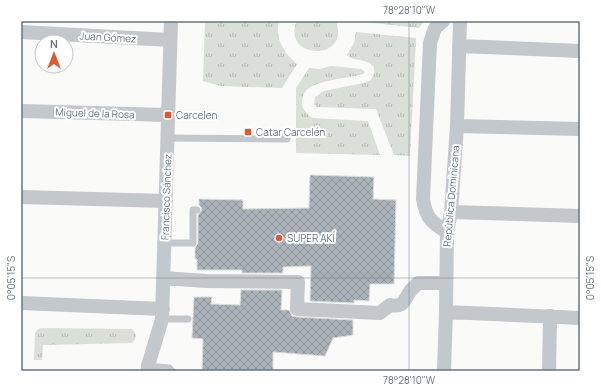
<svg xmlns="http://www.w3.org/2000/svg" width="601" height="392" viewBox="0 0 601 392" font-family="Manrope,sans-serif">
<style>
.grass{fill:url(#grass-tufts)}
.building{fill:url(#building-cross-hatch);stroke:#dcdcda}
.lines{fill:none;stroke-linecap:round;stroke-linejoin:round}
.service{stroke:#c3c8cc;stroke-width:7}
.minor{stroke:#c3c8cc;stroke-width:14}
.ticks{fill:none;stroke:#657683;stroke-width:1;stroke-opacity:0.45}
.poi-dot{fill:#e4572e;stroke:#fff;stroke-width:1.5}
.labels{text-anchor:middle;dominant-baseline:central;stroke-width:4;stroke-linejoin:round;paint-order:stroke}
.street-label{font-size:10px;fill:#657683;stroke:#fff}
.poi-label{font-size:10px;fill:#657683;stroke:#fff;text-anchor:start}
.neatline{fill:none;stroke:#657683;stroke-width:1.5}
.ticks-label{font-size:10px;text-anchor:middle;fill:#657683}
</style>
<defs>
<pattern id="grass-tufts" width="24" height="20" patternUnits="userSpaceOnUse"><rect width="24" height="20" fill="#dadfd7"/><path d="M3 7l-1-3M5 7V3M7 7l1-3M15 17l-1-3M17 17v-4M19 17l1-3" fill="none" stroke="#b4b9b4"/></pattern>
<pattern id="building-cross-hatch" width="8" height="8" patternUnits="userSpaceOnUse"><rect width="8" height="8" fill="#aab3b9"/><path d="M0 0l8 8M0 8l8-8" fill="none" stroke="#8e969c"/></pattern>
</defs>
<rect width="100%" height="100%" fill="#fafaf8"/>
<path class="grass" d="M205 21H279C275 39 283 52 297 64L282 88 220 86 203 81Z
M297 21H336C351 63 280 59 297 21Z
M355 21H424L419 28Z
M356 32 416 38 410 156 394 155 376 109 317 107 314 104 315 97 324 91 363 83C368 82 371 80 373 76 380 57 353 63 347 55L354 43Z
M331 66 361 69 365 72 363 74C349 78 321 80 309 88 305 91 302 96 302 101 301 109 307 114 313 118L368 121 380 155 296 153V88L309 68 320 69Z
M42 328 132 329C137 334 137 338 132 343L43 345 42 360H34L35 333 38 329Z"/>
<path class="building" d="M310 175 374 177 373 199 396 200 394 284H370L369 301 354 300V303L310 301 311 266 283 267V273H242V270H197V259H195V248L198 243V215L202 210 201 207 199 205V199L243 200V209L309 208Z
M241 290H282L281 310H289L292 316 297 317 353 320V335L333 338 325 356 273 352V371H202L203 339 192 338 194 297H212L211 304 240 305Z"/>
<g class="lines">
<path class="service" d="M168 138 287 139
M165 243H193V210H197
M162 319H188
M148 366 169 368 172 371"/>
<path class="minor" d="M443 21 435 28 430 43 423 199C426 218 431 222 447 232
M21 32 170 40
M459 46 580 51
M21 111 168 115
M457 126 580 129
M21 197 166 201
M451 212 580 216
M163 278 206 281 298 282 297 309 380 313 390 305C405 308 404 299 411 290 413 288 416 285 418 283H446
M21 303 163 309
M446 312 580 318
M148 371V366L162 319 171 21
M444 371 446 312 447 232 451 212 457 126 460 21
M549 371 550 316"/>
</g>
<path class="ticks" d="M409 21V371M21 278H580"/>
<g class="poi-dot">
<rect x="164" y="111" width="8" height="8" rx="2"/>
<rect x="244" y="128" width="8" height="8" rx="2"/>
<circle cx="279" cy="238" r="4"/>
</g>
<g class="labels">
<g class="street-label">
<text transform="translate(108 37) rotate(3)">Juan Gómez</text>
<text transform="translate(95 113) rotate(2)">Miguel de la Rosa</text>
<text transform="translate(451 196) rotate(-85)">República Dominicana</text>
<text transform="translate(166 197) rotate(-88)">Francisco Sánchez</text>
</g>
<g class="poi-label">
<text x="176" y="115">Carcelen</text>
<text x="256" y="132">Catar Carcelén</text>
<text x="287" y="238">SUPER AKÍ</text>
</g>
</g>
<rect width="601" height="392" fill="none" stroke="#ffffff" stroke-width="44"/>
<g transform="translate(54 54)"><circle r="19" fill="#ffffff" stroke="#c1c8cd"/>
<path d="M0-3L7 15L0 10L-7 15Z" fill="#e4572e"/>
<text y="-6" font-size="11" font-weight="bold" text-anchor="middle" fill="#657683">N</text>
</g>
<rect x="22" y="22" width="557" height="348" class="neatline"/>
<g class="ticks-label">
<text x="409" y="14">78°28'10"W</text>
<text transform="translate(11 278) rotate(-90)" y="4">0°05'15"S</text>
<text transform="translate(590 278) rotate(-90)" y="4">0°05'15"S</text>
<text x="409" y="384">78°28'10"W</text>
</g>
</svg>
